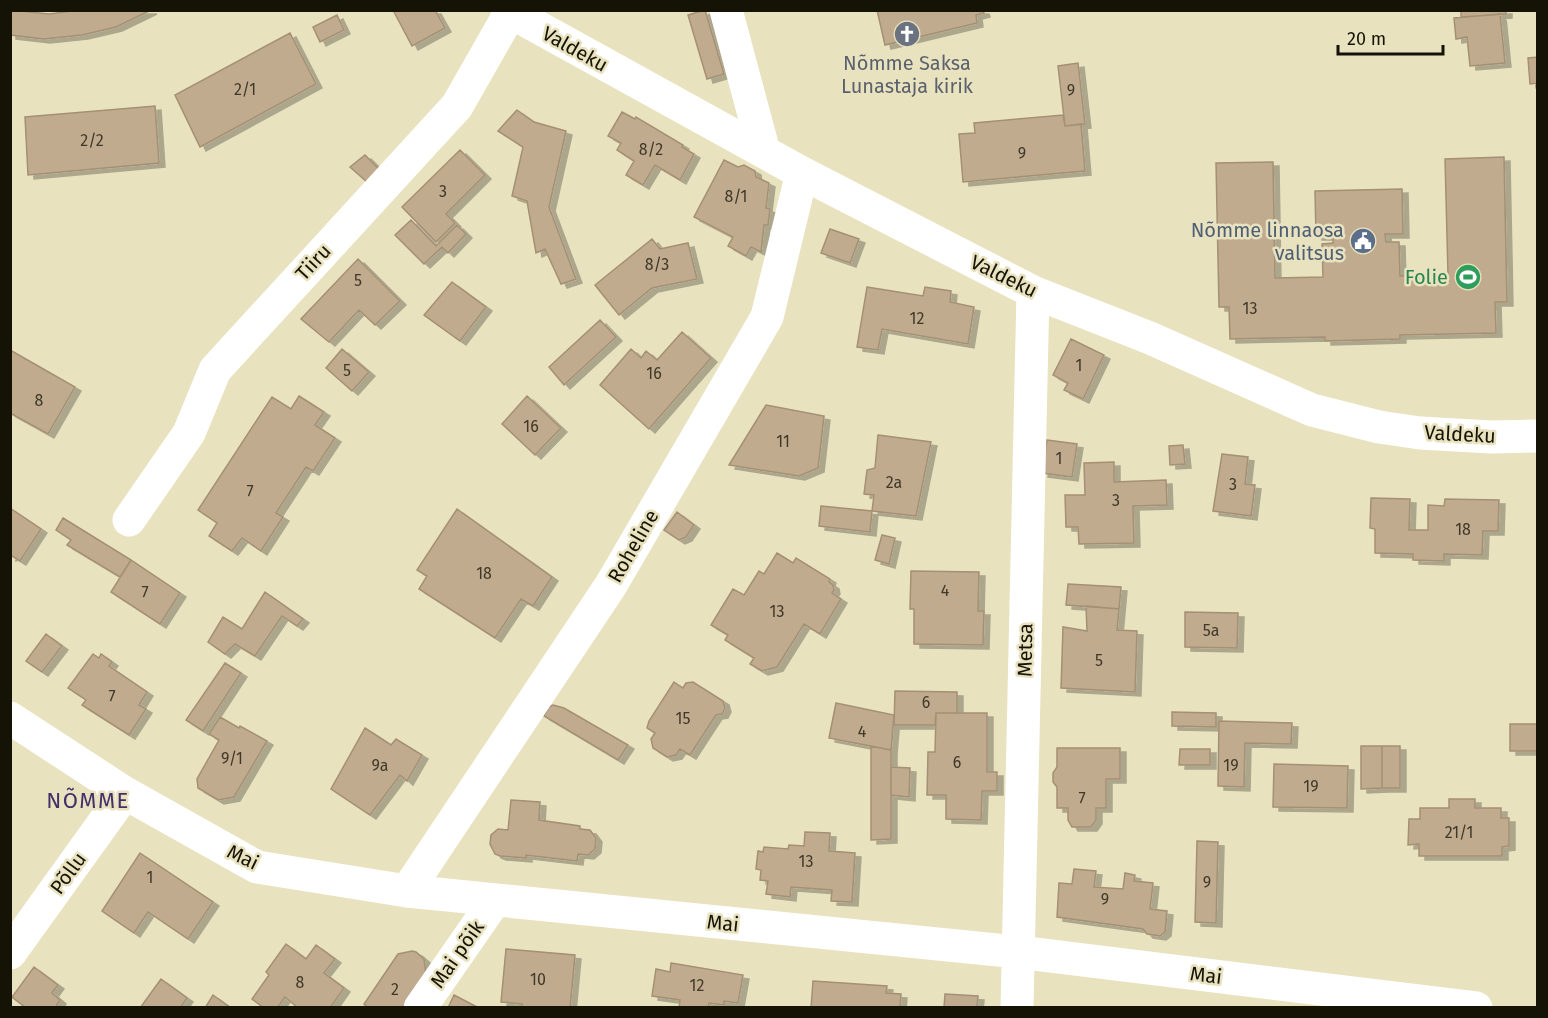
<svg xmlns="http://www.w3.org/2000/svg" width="1548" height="1018" viewBox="0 0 1548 1018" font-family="'Fira Sans',sans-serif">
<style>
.building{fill:#c0ab8e;stroke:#a49074;stroke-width:1.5;filter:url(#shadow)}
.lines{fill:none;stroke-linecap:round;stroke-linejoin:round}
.minor{stroke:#fff;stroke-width:33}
.labels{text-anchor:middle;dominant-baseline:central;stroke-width:5;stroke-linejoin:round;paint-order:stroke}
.number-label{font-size:16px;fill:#403828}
.street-label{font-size:20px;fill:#151206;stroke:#e9e2bf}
.worship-label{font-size:20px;fill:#5b616d;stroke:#e9e2bf}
.service-label{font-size:20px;fill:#4e5e75;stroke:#e9e2bf;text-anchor:end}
.leisure-label{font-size:20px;fill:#27864d;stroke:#e9e2bf;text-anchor:end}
.quarter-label{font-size:22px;letter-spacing:1.5px;fill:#452f6a;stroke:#e9e2bf}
</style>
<defs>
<filter id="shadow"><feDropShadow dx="6" dy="4" stdDeviation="0" flood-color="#0004"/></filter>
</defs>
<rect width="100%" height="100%" fill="#e9e2bf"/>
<path class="building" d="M10 10 49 14 80 10H151L116 27 82 35 44 39 10 35Z
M393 10H435L445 28 412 46Z
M705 10 724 74 707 79 688 15Z
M877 10H983L984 13 976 15 977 23 885 45Z
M1461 10H1506V14L1461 17Z
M1500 14 1505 63 1470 66 1467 37 1456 39 1454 18Z
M337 15 344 30 320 42 313 27Z
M290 33 316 84 200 147 175 95Z
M1538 57V83L1530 84 1528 58Z
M1078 63 1085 124 1065 126 1058 66Z
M155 106 159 163 28 175 25 117Z
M517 110 534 122 566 131 549 207 576 279 561 284 545 249 536 253 527 201 512 196 523 147 498 131Z
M622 112 635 119 636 117 683 145 682 147 694 154 680 180 655 165 643 185 626 175 634 161 617 150 621 143 608 136Z
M1063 115 1065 126 1081 124 1085 171 963 182 959 134 975 133 974 123Z
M460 150 485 175 446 214 455 223 436 242 402 207Z
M365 155 379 169 367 182 350 167Z
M1504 157 1507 302H1495L1496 333 1400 335V339L1363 340 1325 341V337L1230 339 1229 307H1219L1216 163 1273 162 1275 278 1323 277 1322 244 1333 243V236H1316L1315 191 1357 190 1402 189 1403 234H1385L1386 242H1399L1400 276 1448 275 1445 159Z
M724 160 738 167 744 165 755 171 756 177 769 183 766 208 770 209 768 225H764L761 252 751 247 746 256 728 246 733 237 694 217Z
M411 220 436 246 457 225 466 234 448 253 442 247 424 264 395 235Z
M830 229 859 239 850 263 821 253Z
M652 239 660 249 688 243 697 279 652 288 619 315 595 285Z
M358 259 400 301 375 325 359 310 329 342 301 319Z
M452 282 486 307 460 341 424 315Z
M867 287 923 296 925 287 951 291 950 302 974 307 968 344 882 329 878 350 857 347Z
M600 320 616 337 564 385 549 367Z
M682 332 711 358 649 429 600 385 631 349 641 358 646 351 657 360Z
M1071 339 1104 355 1083 399 1064 390 1068 383 1053 375Z
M342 349 369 372 352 391 326 368Z
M10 350 75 387 48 434 10 413Z
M299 396 324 412 315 425 335 438 313 471 306 467 276 513 283 517 261 551 242 538 232 551 209 536 217 523 198 510 272 397 291 409Z
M527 396 561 428 535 455 502 424Z
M766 405 824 416 818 468 799 476 729 465Z
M878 435 931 442 916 516 872 511 874 495 864 494 867 470 875 468Z
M1047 440 1077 444 1072 477 1042 473Z
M1183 445 1185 464 1170 465 1169 446Z
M1222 454 1248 457 1245 484 1255 485 1251 516 1213 511Z
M1114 462V482L1166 480 1167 505 1133 506 1134 543 1079 544 1078 527H1066L1065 495H1085L1084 463Z
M1371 498 1410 499 1409 530H1428V505L1444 506 1445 499 1499 500 1498 531H1483L1482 555 1444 554V561L1413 560V554L1375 553V529L1370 528Z
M821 506 872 511 870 532 819 526Z
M10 508 41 529 20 561 12 556 10 557Z
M457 509 552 577 533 606 521 599 495 638 419 589 427 576 417 570Z
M677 512 694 525 686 537 679 540 664 530Z
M63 518 131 560 120 577 67 545 71 540 56 530Z
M882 535 895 538 889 564 875 560Z
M777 553 793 563 796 558 830 579 829 582 833 585 834 590 832 593 841 599 820 634 804 624 777 667 762 671 750 664 754 658 725 640 728 635 711 625 733 589 744 595 759 571 764 574Z
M131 560 180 593 160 624 111 592Z
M911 571 979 572 978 611H984L983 645 914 644V609H910Z
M1068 584 1121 587 1119 609 1066 605Z
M265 592 303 619 297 626 282 616 255 656 235 644 225 654 208 642 223 617 242 629Z
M1086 606 1119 609 1117 630 1137 631 1135 692 1061 688 1063 627 1087 631Z
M1185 612 1238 613 1237 648 1185 647Z
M46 634 62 646 42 672 26 661Z
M93 654 99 658 101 654 112 662 109 666 147 692 139 705 146 709 129 735 82 705 86 700 68 688Z
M225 663 241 673 203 731 186 720Z
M674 682 683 688 686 683 693 682 723 701 725 708 722 714 716 715 690 755 680 749 676 755 667 757 653 748 651 739 655 733 647 728 649 721Z
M895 691 957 692V713H936L935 725H894Z
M836 703 894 715 891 750 829 738Z
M553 705 564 708 628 745 618 760 544 716 549 707Z
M1172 712 1216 713V727L1172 726Z
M936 713H987V772H997V791H982L981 820 946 819V795H927L928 752H935Z
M220 717 239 728 240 726 267 741 234 797 218 800 198 788 197 779 219 740 209 734Z
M1219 721 1292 723 1291 744 1245 743 1244 787 1218 786Z
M1510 724H1538V751H1510Z
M365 728 391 745 396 739 422 755 407 781 400 775 370 815 331 789Z
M871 746 891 750V839L871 840Z
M1361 746H1382V788L1361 789Z
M1382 746H1400V788H1382Z
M1057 748H1120V779H1106V808H1096V820L1091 827H1072L1068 820V808H1057V787L1053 782V773L1057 767Z
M1180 749H1210V765H1179Z
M1274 764 1348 766 1347 808 1273 807Z
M891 767 910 768 909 797 891 795Z
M1449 799H1475V808H1501V818H1509V846L1502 847V856H1419V844L1408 845 1409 819H1420V808H1449Z
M511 800 540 802 539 820 580 826V829L590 830 596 838 595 849 588 855 578 854 577 861 526 855V858L500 856 495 854 490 844 491 835 498 829 508 830Z
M805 832 830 833 829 851 855 853 852 902 831 901 832 890 791 887 790 897 766 894 768 881 760 880 761 870 756 869 758 851 763 852 764 847 788 849 789 845 804 846Z
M1197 841 1218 842 1216 923 1195 922Z
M140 853 213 902 188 939 148 912 134 933 102 911Z
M1074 869 1096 871 1094 887 1123 889 1125 873 1135 875 1134 881 1153 883 1150 909 1167 911 1165 932 1160 936 1147 934 1143 929 1057 917 1059 883 1072 884Z
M286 944 306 959 316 945 335 959 324 973 344 988 330 1008H298L285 997 277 1008H264L252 999 269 975 266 972Z
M506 949 575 955 570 1008H522V1004L501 1002Z
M412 951 416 952 424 959 426 974 402 1008H369L364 1004 398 954Z
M671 963 743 975 738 1003 724 1001V1005L709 1003 708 1008H679L680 1000 652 996 656 969 670 972Z
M34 967 58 985 52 993 60 1000 55 1008H26L12 997Z
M161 979 187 998 180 1008H140Z
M813 981 887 986 886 993 901 994 900 1008H811Z
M945 994 978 996 977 1008H944Z
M213 995 231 1008H205Z
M454 995 479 1008H448Z"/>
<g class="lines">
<path class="minor" d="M507 10 802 173 1033 292 1150 338 1312 410 1379 427 1420 433 1491 437 1538 436
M726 10 764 152
M129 520 189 433 215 370 457 106 510 13
M10 718 125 793 257 867 407 891 1018 952 1476 1008
M407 891 611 585 767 317 802 173
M10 953 125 793
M420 1008 495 900
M1017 1008 1033 292"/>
</g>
<defs>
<g id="church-disc" transform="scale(1.35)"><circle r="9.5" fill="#6b7280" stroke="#e9e2bf"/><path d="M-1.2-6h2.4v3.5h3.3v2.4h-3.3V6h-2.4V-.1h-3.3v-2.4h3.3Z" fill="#fff"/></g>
<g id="civic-disc" transform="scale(1.35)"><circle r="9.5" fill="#5c6f8a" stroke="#e9e2bf"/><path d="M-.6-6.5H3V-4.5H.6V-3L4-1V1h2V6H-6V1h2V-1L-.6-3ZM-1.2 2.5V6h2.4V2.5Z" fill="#fff"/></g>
<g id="stadium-disc" transform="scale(1.35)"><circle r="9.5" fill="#2e9e5b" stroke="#e9e2bf"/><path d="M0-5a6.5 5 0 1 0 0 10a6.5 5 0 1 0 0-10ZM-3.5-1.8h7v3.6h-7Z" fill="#fff"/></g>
</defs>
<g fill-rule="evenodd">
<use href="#church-disc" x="907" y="34"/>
<use href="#civic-disc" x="1363" y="241"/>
<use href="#stadium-disc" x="1468" y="277"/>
</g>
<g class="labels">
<g class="number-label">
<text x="245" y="89">2/1</text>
<text x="1071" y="90">9</text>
<text x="92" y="140">2/2</text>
<text x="651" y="149">8/2</text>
<text x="1022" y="153">9</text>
<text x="443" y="191">3</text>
<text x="736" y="196">8/1</text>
<text x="657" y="264">8/3</text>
<text x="358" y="280">5</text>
<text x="1250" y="308">13</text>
<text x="917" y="318">12</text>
<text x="1079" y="365">1</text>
<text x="347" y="370">5</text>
<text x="654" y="373">16</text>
<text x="39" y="400">8</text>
<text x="531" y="426">16</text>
<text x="783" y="441">11</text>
<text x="1059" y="458">1</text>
<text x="894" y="482">2a</text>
<text x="1233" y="484">3</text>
<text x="250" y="491">7</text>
<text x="1116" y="500">3</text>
<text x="1463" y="529">18</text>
<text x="484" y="573">18</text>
<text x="945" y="590">4</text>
<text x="145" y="592">7</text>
<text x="777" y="611">13</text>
<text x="1211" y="630">5a</text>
<text x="1099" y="660">5</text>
<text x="112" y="696">7</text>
<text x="926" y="702">6</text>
<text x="683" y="718">15</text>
<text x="862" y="731">4</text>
<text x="232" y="758">9/1</text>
<text x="957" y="762">6</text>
<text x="380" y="765">9a</text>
<text x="1231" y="765">19</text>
<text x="1311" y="786">19</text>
<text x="1082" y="798">7</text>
<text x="1459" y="832">21/1</text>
<text x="806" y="861">13</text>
<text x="150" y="877">1</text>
<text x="1207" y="882">9</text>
<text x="1105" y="899">9</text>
<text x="538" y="979">10</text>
<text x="300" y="982">8</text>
<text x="697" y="985">12</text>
<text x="395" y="989">2</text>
</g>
<g class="street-label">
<text transform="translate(575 49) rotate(29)">Valdeku</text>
<text transform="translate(313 262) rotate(-47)">Tiiru</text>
<text transform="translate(1004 276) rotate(26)">Valdeku</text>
<text transform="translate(1460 434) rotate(3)">Valdeku</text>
<text transform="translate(633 546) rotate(-60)">Roheline</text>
<text transform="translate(1025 650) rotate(-89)">Metsa</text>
<text transform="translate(243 857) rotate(26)">Mai</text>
<text transform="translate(68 873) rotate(-54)">Põllu</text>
<text transform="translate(723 923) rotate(6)">Mai</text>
<text transform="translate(457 954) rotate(-55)">Mai põik</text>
<text transform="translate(1206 975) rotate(7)">Mai</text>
</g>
<g class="worship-label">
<text x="907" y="63">Nõmme Saksa<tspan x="907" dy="23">Lunastaja kirik</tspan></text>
</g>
<g class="service-label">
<text x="1344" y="230">Nõmme linnaosa<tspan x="1344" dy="23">valitsus</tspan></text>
</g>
<g class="leisure-label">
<text x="1448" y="277">Folie</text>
</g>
<g class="quarter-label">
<text x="88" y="800">NÕMME</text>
</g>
</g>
<rect width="1548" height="1018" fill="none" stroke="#151206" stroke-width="24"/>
<path d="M1338 45v9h105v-9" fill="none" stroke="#151206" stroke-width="3"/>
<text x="1347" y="45" font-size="18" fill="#151206" stroke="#e9e2bf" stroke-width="4.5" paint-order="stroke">20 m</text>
</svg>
